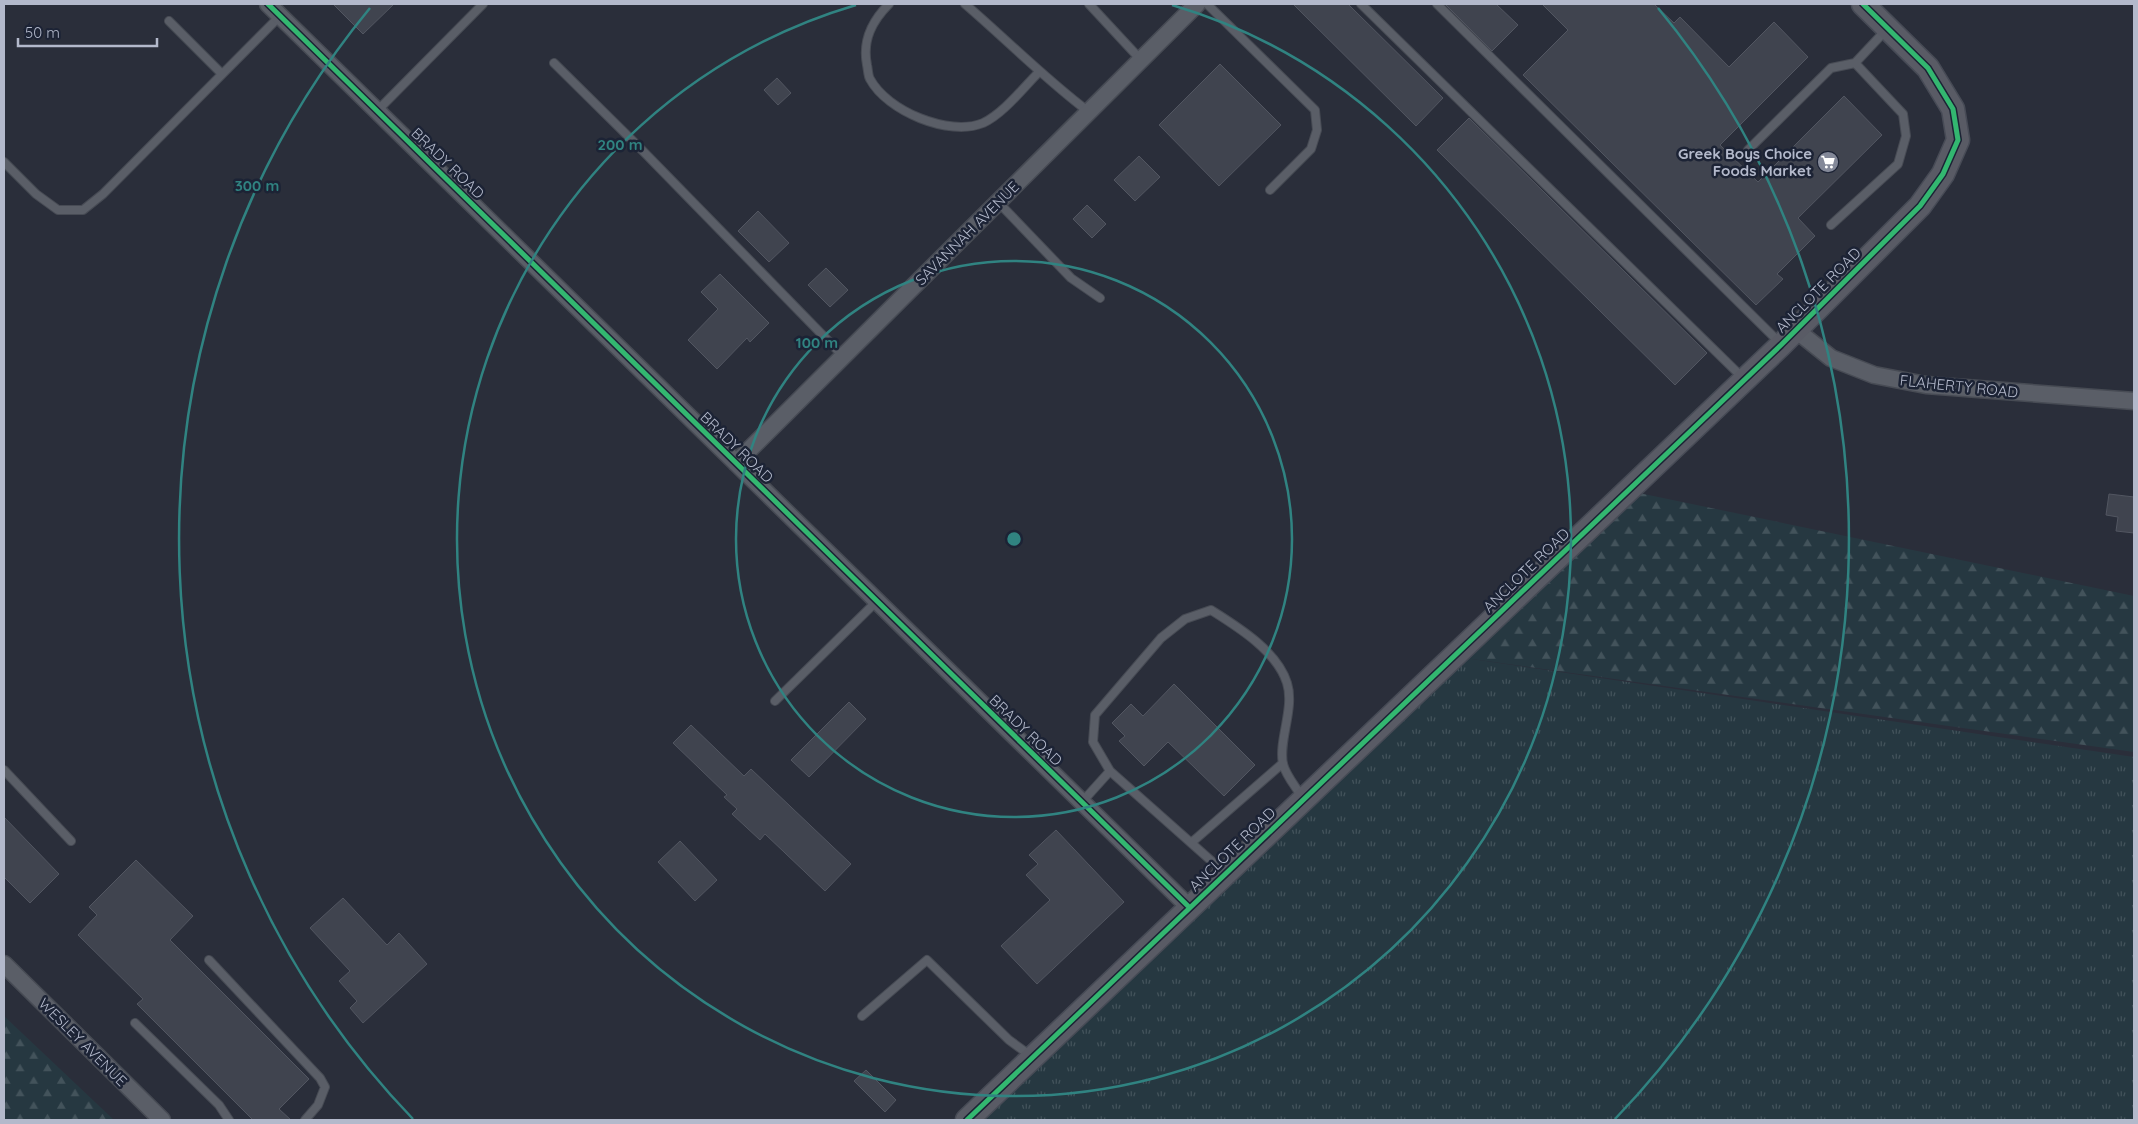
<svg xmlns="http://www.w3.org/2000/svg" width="2138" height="1124" viewBox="0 0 2138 1124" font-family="Quicksand,sans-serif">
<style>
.grass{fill:url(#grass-tufts)}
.forest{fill:url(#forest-firs)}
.building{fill:#40444f;stroke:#525661}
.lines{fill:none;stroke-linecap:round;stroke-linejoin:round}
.lane-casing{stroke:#474b54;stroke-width:10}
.street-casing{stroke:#474b54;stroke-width:19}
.secondary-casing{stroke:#474b56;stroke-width:25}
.lane{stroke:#5a5e67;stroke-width:8}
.street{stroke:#5a5e67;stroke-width:16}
.secondary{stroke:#595b65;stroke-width:22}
.cycleway-casing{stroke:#1c2335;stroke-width:8}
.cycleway{stroke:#33b770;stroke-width:5}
.ring{fill:none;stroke:#308381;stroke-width:2.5}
.labels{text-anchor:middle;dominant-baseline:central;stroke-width:5;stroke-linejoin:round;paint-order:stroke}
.poi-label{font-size:15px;font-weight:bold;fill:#b3b9cb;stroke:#1c2335;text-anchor:end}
.street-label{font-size:15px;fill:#b3b9cb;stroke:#1c2335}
.centre{fill:#308381;stroke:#1c2335;stroke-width:2.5}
.ring-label{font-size:15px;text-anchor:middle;font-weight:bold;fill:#308381;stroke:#1c2335;stroke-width:5;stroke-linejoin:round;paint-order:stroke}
</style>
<defs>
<pattern id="grass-tufts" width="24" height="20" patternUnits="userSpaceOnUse" patternTransform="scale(1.25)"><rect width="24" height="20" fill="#263841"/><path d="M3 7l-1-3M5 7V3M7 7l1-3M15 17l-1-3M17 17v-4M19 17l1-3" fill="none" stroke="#43535b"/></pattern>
<pattern id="forest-firs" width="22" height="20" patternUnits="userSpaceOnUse" patternTransform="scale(1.25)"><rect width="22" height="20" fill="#263841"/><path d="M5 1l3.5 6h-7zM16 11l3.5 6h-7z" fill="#43535b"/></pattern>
</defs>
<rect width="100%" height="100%" fill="#2a2e3a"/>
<path class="grass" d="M1465 658 2134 757V1120H981Z"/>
<path class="forest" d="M1639 493 2134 596V752L1465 658Z
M4 1016 114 1120H4Z"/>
<path class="building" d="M333 4H394L363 34Z
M1293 4H1348L1443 98 1416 126Z
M1445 4H1496L1518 25 1492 51Z
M1542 4H1654L1674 23 1680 17 1729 67 1774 22 1808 57 1720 145 1758 182 1844 96 1882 135 1798 218 1815 236 1777 274 1783 279 1756 305 1523 75 1568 30Z
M1220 64 1281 125 1219 186 1159 125Z
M777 78 791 93 778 105 764 90Z
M1469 118 1707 353 1675 385 1437 150Z
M1139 156 1160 177 1135 201 1114 180Z
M1087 205 1106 224 1092 238 1073 219Z
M758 211 789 243 769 262 738 231Z
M826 268 848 290 830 307 808 285Z
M720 274 769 323 750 342 747 338 717 369 688 340 718 309 701 292Z
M2109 494 2134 497V533L2116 531 2118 517 2106 515Z
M1174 684 1255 765 1224 796 1168 742 1144 766 1119 741 1125 736 1112 723 1131 704 1143 716Z
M849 702 866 719 809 777 791 760Z
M691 725 744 776 751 769 851 864 825 891 765 834 760 840 732 814 737 809 724 797 727 795 673 743Z
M4 817 59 874 30 903 4 877Z
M1056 830 1124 902 1037 984 1001 946 1050 900 1026 875 1038 864 1029 855Z
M680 841 717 880 695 901 658 862Z
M136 860 193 916 170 940 309 1079 279 1109 291 1120H253L137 1004 143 999 78 935 97 915 89 907Z
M343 898 387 945 399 933 427 964 363 1023 350 1008 357 1001 339 981 350 971 310 928Z
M866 1070 896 1100 885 1112 854 1081Z"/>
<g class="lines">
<g class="lane-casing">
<path id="lane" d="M889 4C872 21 862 40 867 65 868 69 868 76 870 79 887 111 949 137 983 123 1003 114 1024 87 1039 72
M965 4C1007 40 1045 79 1089 112
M1089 4 1141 60
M1207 4 1315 110 1317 130 1311 149 1270 190
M1361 4 1744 379
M1437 4 1780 343
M169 21 222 74
M554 63 639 147 843 356
M377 111 483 4
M1748 150 1831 68 1855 63 1886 30
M4 162 36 194 58 210H83L103 194 280 16
M998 202 1071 278 1100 298
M1831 225 1898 164 1906 136 1903 114 1855 63
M775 701 877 601
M4 770 71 841
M1082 802 1110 771
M1191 843 1283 763
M1225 873 1110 771 1093 742 1095 715 1161 638 1185 619 1211 610C1238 627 1277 651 1287 683 1295 708 1278 741 1283 764 1286 776 1296 787 1302 797
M209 960 320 1078 325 1087 318 1105 305 1120
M862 1016 927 960 1009 1040 1031 1056
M135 1023 219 1105 229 1120"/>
</g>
<g class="street-casing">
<path id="street" d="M268 4 1189 907
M1796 330 1831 358 1874 375 1926 385 2134 401
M736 463 1197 4
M4 964 162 1120"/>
</g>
<g class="secondary-casing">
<path id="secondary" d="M967 1120 1781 345 1920 206 1943 174 1958 140 1953 109 1928 68 1863 4"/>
</g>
<use href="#lane" class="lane"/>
<use href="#street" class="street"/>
<use href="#secondary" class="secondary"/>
<g class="cycleway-casing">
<path id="cycleway" d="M268 4 1189 907
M967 1120 1781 345 1920 206 1943 174 1958 140 1953 109 1928 68 1863 4"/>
</g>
<use href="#cycleway" class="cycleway"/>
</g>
<g class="ring">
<circle cx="1014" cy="539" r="278"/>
<path d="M1172 5A557 557 0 1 1 856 5"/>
<path d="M413 1119A835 835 0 0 1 370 8M1658 8A835 835 0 0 1 1615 1119"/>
</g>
<defs>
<g id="supermarket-disc" transform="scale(1.125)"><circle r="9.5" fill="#838898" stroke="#1c2335"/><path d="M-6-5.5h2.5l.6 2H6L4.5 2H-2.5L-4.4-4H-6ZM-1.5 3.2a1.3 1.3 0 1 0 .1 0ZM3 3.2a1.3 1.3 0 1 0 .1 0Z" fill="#fff"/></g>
</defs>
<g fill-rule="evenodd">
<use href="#supermarket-disc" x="1828" y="162"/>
</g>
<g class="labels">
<g class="poi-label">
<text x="1812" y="153">Greek Boys Choice<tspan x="1812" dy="17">Foods Market</tspan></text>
</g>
<g class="street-label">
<text transform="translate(448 163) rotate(44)">BRADY ROAD</text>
<text transform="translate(967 233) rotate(-45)">SAVANNAH AVENUE</text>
<text transform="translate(1818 290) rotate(-45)">ANCLOTE ROAD</text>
<text transform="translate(1959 386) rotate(6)">FLAHERTY ROAD</text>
<text transform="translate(737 447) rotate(44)">BRADY ROAD</text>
<text transform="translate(1526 570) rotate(-44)">ANCLOTE ROAD</text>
<text transform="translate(1026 730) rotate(44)">BRADY ROAD</text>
<text transform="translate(1232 849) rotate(-44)">ANCLOTE ROAD</text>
<text transform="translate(83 1042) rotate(45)">WESLEY AVENUE</text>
</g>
</g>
<circle cx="1014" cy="539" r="8" class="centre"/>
<g class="ring-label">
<text x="620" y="150">200 m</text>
<text x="257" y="191">300 m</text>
<text x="817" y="348">100 m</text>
</g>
<rect width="2138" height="1124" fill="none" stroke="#b3b9cb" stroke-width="10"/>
<path d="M18 38v8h139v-8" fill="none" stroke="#b3b9cb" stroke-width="2.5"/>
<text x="25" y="38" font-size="15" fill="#b3b9cb" stroke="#1c2335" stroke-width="4" paint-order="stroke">50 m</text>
</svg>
